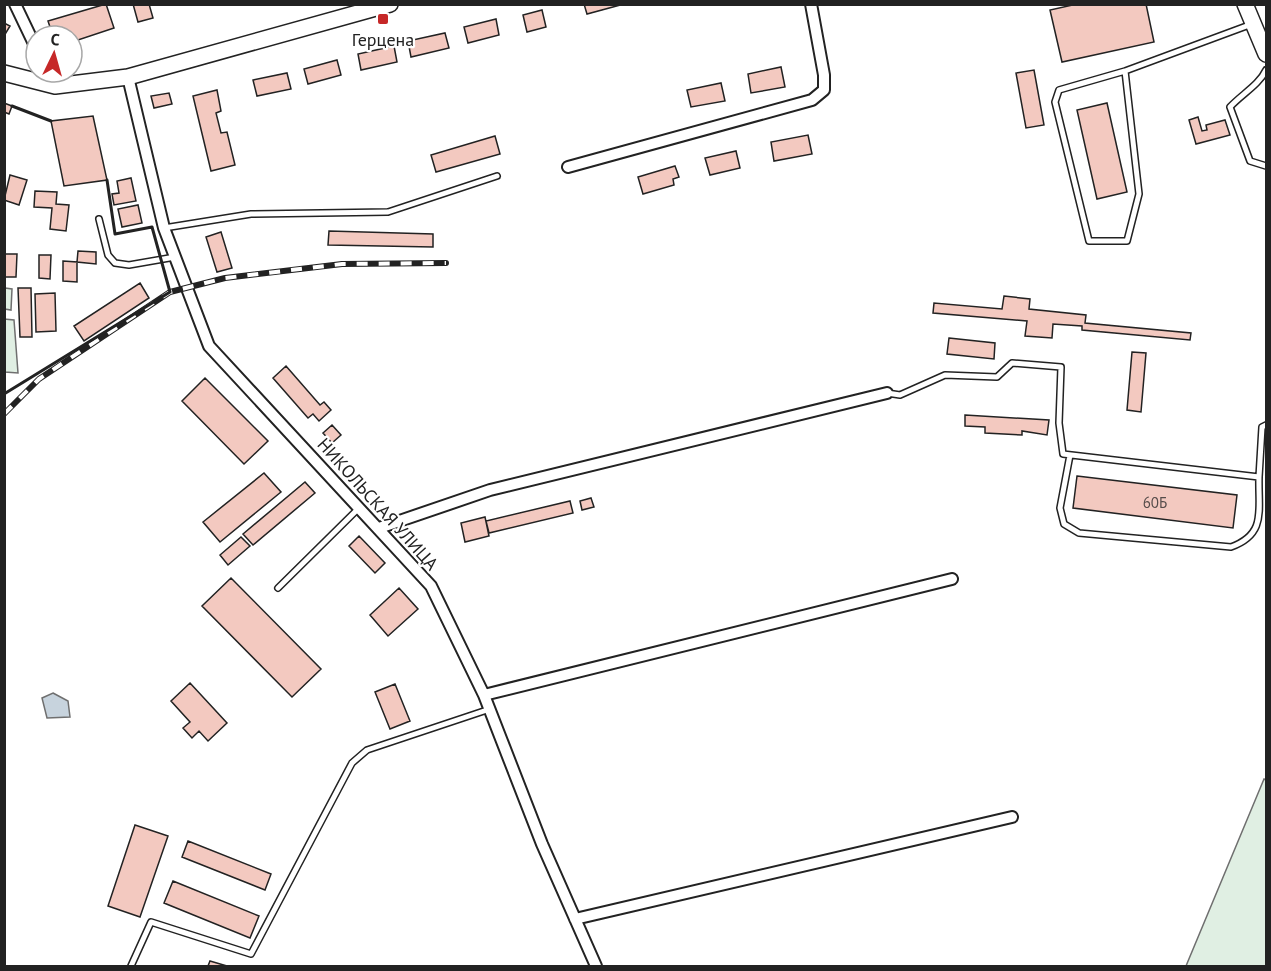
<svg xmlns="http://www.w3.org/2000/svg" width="1271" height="971" viewBox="0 0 1271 971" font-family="'PT Sans',sans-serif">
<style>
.green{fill:#e0efe3;stroke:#6f6f6f;stroke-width:1.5}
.water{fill:#c7d3dd;stroke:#6f6f6f;stroke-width:1.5}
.building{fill:#f3c9c0;stroke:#222;stroke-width:1.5}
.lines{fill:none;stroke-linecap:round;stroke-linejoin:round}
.service-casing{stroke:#222;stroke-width:8}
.minor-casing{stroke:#222;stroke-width:14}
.secondary-casing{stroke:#222;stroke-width:18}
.service{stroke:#fff;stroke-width:5}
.minor{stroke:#fff;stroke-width:10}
.secondary{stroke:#fff;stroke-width:15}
.rail-casing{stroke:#222;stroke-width:6}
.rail{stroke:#fff;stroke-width:4;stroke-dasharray:11;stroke-linecap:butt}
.wall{stroke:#222;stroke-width:3}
.poi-dot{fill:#c62828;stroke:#fff;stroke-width:2}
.labels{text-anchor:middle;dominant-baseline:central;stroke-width:4.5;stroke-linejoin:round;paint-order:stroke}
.number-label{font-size:15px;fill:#564c4a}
.poi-label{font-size:18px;fill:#222;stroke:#fff}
.street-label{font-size:18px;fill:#222;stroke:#fff}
</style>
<rect width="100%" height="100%" fill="#fff"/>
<path class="green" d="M5 288 12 289 11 310 5 309Z
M4 319 14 320 18 373 5 372Z
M1264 779 1266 780V966H1186Z"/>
<path class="water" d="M53 693 68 701 70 717 47 718 42 698Z"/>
<path class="building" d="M106 4 114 28 72 42V36H53L48 21Z
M133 4H149L153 18 138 22Z
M584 4H624L587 14Z
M1077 4H1146L1154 42 1062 62 1050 10Z
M542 10 546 27 527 32 523 15Z
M496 19 499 35 468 43 464 27Z
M4 23 10 26 4 36Z
M445 33 449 48 411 57 408 41Z
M394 46 397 62 361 70 358 54Z
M337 60 341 75 308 84 304 69Z
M781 67 785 87 751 93 748 74Z
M1034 70 1044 125 1026 128 1016 73Z
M287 73 291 89 257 96 253 80Z
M721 83 725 101 691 107 687 90Z
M217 90 221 111 216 113 221 133 227 132 235 165 211 171 193 96Z
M169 93 172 104 154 108 151 96Z
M4 103 12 106 9 114 4 112Z
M1107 103 1127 192 1097 199 1077 110Z
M93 116 107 180 64 186 51 121Z
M1198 117 1202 131 1207 130 1206 125 1225 120 1230 135 1196 144 1189 120Z
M808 135 812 154 774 161 771 142Z
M495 136 500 154 436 172 431 155Z
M736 151 740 168 710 175 705 158Z
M675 166 679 177 673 179 674 185 643 194 638 177Z
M10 175 27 180 19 205 4 200Z
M131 178 136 201 114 205 112 194 119 193 117 181Z
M35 191 57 192 56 204 69 205 66 231 50 229 52 208 34 207Z
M138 205 142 223 122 227 118 209Z
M329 231 433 234V247L328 245Z
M221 232 232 268 217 272 206 237Z
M78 251 96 252V264L77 262Z
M4 254H17L16 277H4Z
M39 255H51L50 279 39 278Z
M63 261 77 262V282L63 281Z
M140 283 149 298 84 341 74 326Z
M18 288H31L32 337H20Z
M55 293 56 331 36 332 35 294Z
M1004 296 1030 299 1029 309 1086 315 1085 323 1191 333 1190 340 1082 330V326L1053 324 1052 338 1025 336 1027 321 933 313 934 303 1002 309Z
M949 338 995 343 994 359 947 354Z
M1132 352 1146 353 1141 412 1127 410Z
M286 366 320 405 324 402 331 410 319 421 313 414 308 418 273 378Z
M205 378 268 441 244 464 182 401Z
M965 415 1049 420 1047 435 1022 431V435L985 433V427L965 426Z
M332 425 341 435 332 443 323 433Z
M264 473 281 492 220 542 203 522Z
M1077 476 1237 495 1233 528 1073 508Z
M305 482 315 493 253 545 243 534Z
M591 498 594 507 582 510 580 501Z
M570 501 573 513 489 533 486 521Z
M485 517 489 536 465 542 461 523Z
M359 536 385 563 375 573 349 546Z
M241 537 250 546 228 565 220 555Z
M231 578 321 669 292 697 202 606Z
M399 588 418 609 388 636 370 615Z
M190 683 227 723 208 741 199 731 192 738 183 728 190 722 171 701Z
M395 684 410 721 390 729 375 692Z
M135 825 168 836 140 917 108 906Z
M188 841 271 874 265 890 182 857Z
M173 881 259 916 250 938 164 903Z
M210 961 227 966H208Z"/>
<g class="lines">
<g class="service-casing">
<path id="service" d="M1266 70C1259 85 1242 94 1230 107L1250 161 1266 166
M1125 71 1139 194 1127 241H1089L1055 102 1059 90 1125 71 1252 24
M99 219 108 255 115 263 129 265 175 257
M164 228 251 214 388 212 497 176
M887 393 900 395 945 375 997 377 1012 363 1061 367 1059 423 1063 454 1259 477 1262 427 1266 425
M1070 455 1060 508 1064 524 1079 533 1231 547C1267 534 1258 510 1259 477
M278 588 360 507
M131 966 151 922 251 954 352 763 367 750 490 709"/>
</g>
<g class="minor-casing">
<path id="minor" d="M15 4 36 48
M48 72 55 86
M128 77 164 228 209 346 431 586 484 695 542 844 596 966
M568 167 812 100 824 90V75L811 4
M379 528 490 490 887 393
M484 695 952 579
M575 919 1012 817"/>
</g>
<g class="secondary-casing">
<path id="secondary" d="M1245 4 1266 54
M4 73 55 86 128 77 390 4"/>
</g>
<use href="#service" class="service"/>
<use href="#minor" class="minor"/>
<use href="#secondary" class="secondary"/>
<g class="rail-casing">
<path id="rail" d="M4 414 39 379 170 292 225 278 342 264 446 263"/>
</g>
<use href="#rail" class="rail"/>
<path class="wall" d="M12 106 51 121
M4 394 170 292 152 227 115 234 107 180"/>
</g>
<rect class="poi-dot" x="377" y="13" width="12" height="12" rx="3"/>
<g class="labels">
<g class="number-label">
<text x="1155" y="502">60Б</text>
</g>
<g class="poi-label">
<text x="383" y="39">Герцена</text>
</g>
<g class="street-label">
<text transform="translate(378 504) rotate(48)">НИКОЛЬСКАЯ УЛИЦА</text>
</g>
</g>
<rect width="1271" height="971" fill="none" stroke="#222222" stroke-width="12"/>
<g transform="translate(54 54) rotate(5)"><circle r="28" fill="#ffffff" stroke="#a7a7a7" stroke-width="1.5"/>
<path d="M0-4.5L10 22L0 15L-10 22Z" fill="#c62828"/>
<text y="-9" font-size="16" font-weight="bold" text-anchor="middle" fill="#222222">С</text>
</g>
</svg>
